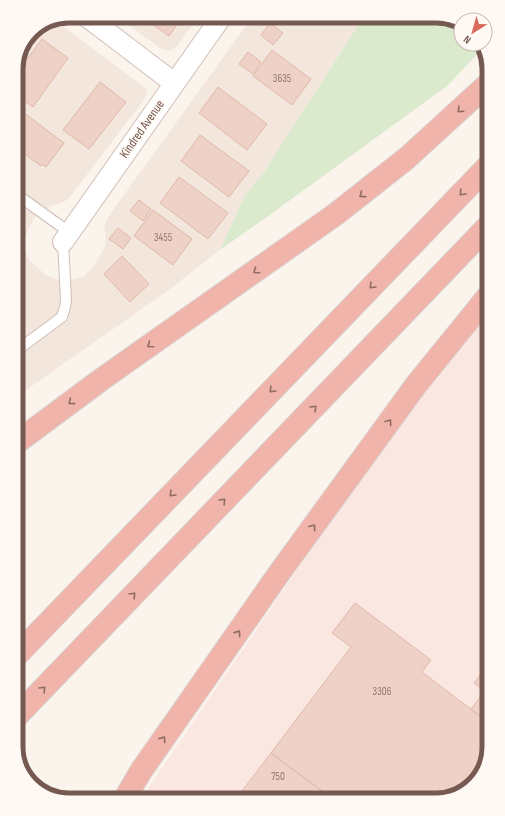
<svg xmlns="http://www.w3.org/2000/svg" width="505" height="816" viewBox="0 0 505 816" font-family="'Sofia Sans Condensed',sans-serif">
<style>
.residential{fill:#f3e6dc}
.commercial{fill:#fae7e2}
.green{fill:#dbe9cc}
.building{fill:#efd2c7;stroke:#e0b8a8}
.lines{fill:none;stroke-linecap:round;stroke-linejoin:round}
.service-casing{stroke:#d0beb5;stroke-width:12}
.minor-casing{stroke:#d0beb5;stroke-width:22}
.motorway-casing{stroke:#d9d1ce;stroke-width:24}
.service{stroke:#fff;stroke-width:10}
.minor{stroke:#fff;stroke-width:20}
.motorway{stroke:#f0b4aa;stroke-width:22}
.oneway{stroke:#8e6c63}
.labels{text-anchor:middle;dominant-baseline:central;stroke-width:3.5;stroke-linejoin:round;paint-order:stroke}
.number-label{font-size:11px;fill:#94786e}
.street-label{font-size:13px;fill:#765a51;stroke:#fef9f4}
.rim{fill:none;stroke:#765a51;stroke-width:5}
</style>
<rect width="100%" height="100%" fill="#fbf4ed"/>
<path class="residential" d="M117 16H199L177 46 169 51 161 49Z
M253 16H364L262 175 245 195 220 250 166 292 16 397V66L32 31 56 21 143 86 147 90 146 97 70 197 64 202 53 205 35 217 29 228 23 246 29 260 47 276 63 281 83 277 94 266 105 247 106 236 104 227 108 217Z"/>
<path class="commercial" d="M489 313V747L482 774 460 794 436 800H140L329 523 445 362Z"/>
<path class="green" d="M364 16H440L461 23V44H482L484 47 447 86 271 214 220 250 245 195 262 175Z"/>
<path class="building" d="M157 16H183L169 36 152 24Z
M270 23 283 33 273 45 261 35Z
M42 39 68 58 33 107 16 95V74Z
M272 50 311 79 292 105 253 76Z
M248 52 261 62 253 74 239 64Z
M100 82 126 102 89 149 63 130Z
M218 87 267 124 247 150 199 113Z
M16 107 64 143 46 167 42 164 41 166 16 148Z
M200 135 249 171 229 197 181 161Z
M179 177 228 213 208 239 160 203Z
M139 200 151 209 143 221 130 211Z
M153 210 192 239 173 265 134 236Z
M118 228 131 238 123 249 109 239Z
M122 256 149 284 130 302 104 274Z
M355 603 431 660 422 672 489 723V747L482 774 460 794 436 800H334L271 753 351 647 332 633Z
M487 666 489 667V723L471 709 485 691 474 683Z
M271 753 334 800H235Z"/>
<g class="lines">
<g class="service-casing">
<path id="service" d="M16 194 69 232
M16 351 62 317 65 307 66 300 63 242"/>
</g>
<g class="minor-casing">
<path id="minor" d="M86 16 174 83
M63 242 222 16"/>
</g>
<g class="motorway-casing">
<path id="motorway" d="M16 443 102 379 336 214 407 158 489 83
M16 656 489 165
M16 717 489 225
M124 800 141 771 280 572 416 385 489 295"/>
</g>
<use href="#service" class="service"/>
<use href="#minor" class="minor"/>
<use href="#motorway" class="motorway"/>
</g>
<defs><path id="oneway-chevron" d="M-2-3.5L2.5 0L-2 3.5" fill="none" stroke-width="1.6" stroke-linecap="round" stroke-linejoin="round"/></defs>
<g class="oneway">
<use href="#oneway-chevron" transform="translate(460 110) rotate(137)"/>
<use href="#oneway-chevron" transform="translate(462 193) rotate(134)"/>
<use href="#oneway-chevron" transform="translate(362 195) rotate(143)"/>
<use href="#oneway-chevron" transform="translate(256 271) rotate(145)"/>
<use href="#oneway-chevron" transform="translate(372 286) rotate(134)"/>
<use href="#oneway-chevron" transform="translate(150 345) rotate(145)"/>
<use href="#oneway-chevron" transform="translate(272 390) rotate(134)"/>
<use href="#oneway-chevron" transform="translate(71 402) rotate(143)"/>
<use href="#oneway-chevron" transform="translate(314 408) rotate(-46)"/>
<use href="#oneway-chevron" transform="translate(389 422) rotate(-54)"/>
<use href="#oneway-chevron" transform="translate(172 494) rotate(134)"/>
<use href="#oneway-chevron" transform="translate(223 501) rotate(-46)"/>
<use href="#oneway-chevron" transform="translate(313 527) rotate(-54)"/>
<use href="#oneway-chevron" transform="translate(133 595) rotate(-46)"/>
<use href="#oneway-chevron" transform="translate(238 633) rotate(-55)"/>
<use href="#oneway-chevron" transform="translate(43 689) rotate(-46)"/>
<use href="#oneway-chevron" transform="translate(163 739) rotate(-55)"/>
</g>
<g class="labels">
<g class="number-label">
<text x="282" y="78">3635</text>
<text x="163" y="237">3455</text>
<text x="382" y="691">3306</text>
<text x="278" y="776">750</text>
</g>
<g class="street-label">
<text transform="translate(142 129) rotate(-55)">Kindred Avenue</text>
</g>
</g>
<path d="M0 0H505V816H0ZM69 23H436A46 46 0 0 1 482 69V747A46 46 0 0 1 436 793H69A46 46 0 0 1 23 747V69A46 46 0 0 1 69 23Z" fill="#fef9f4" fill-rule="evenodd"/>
<path class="rim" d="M69 23H436A46 46 0 0 1 482 69V747A46 46 0 0 1 436 793H69A46 46 0 0 1 23 747V69A46 46 0 0 1 69 23Z"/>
<g transform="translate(473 32) rotate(217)"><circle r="19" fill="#fef9f4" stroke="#c8b9b3"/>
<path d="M0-3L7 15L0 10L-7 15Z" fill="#da6c5d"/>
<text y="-6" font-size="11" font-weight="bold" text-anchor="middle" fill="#765a51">N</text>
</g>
</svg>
